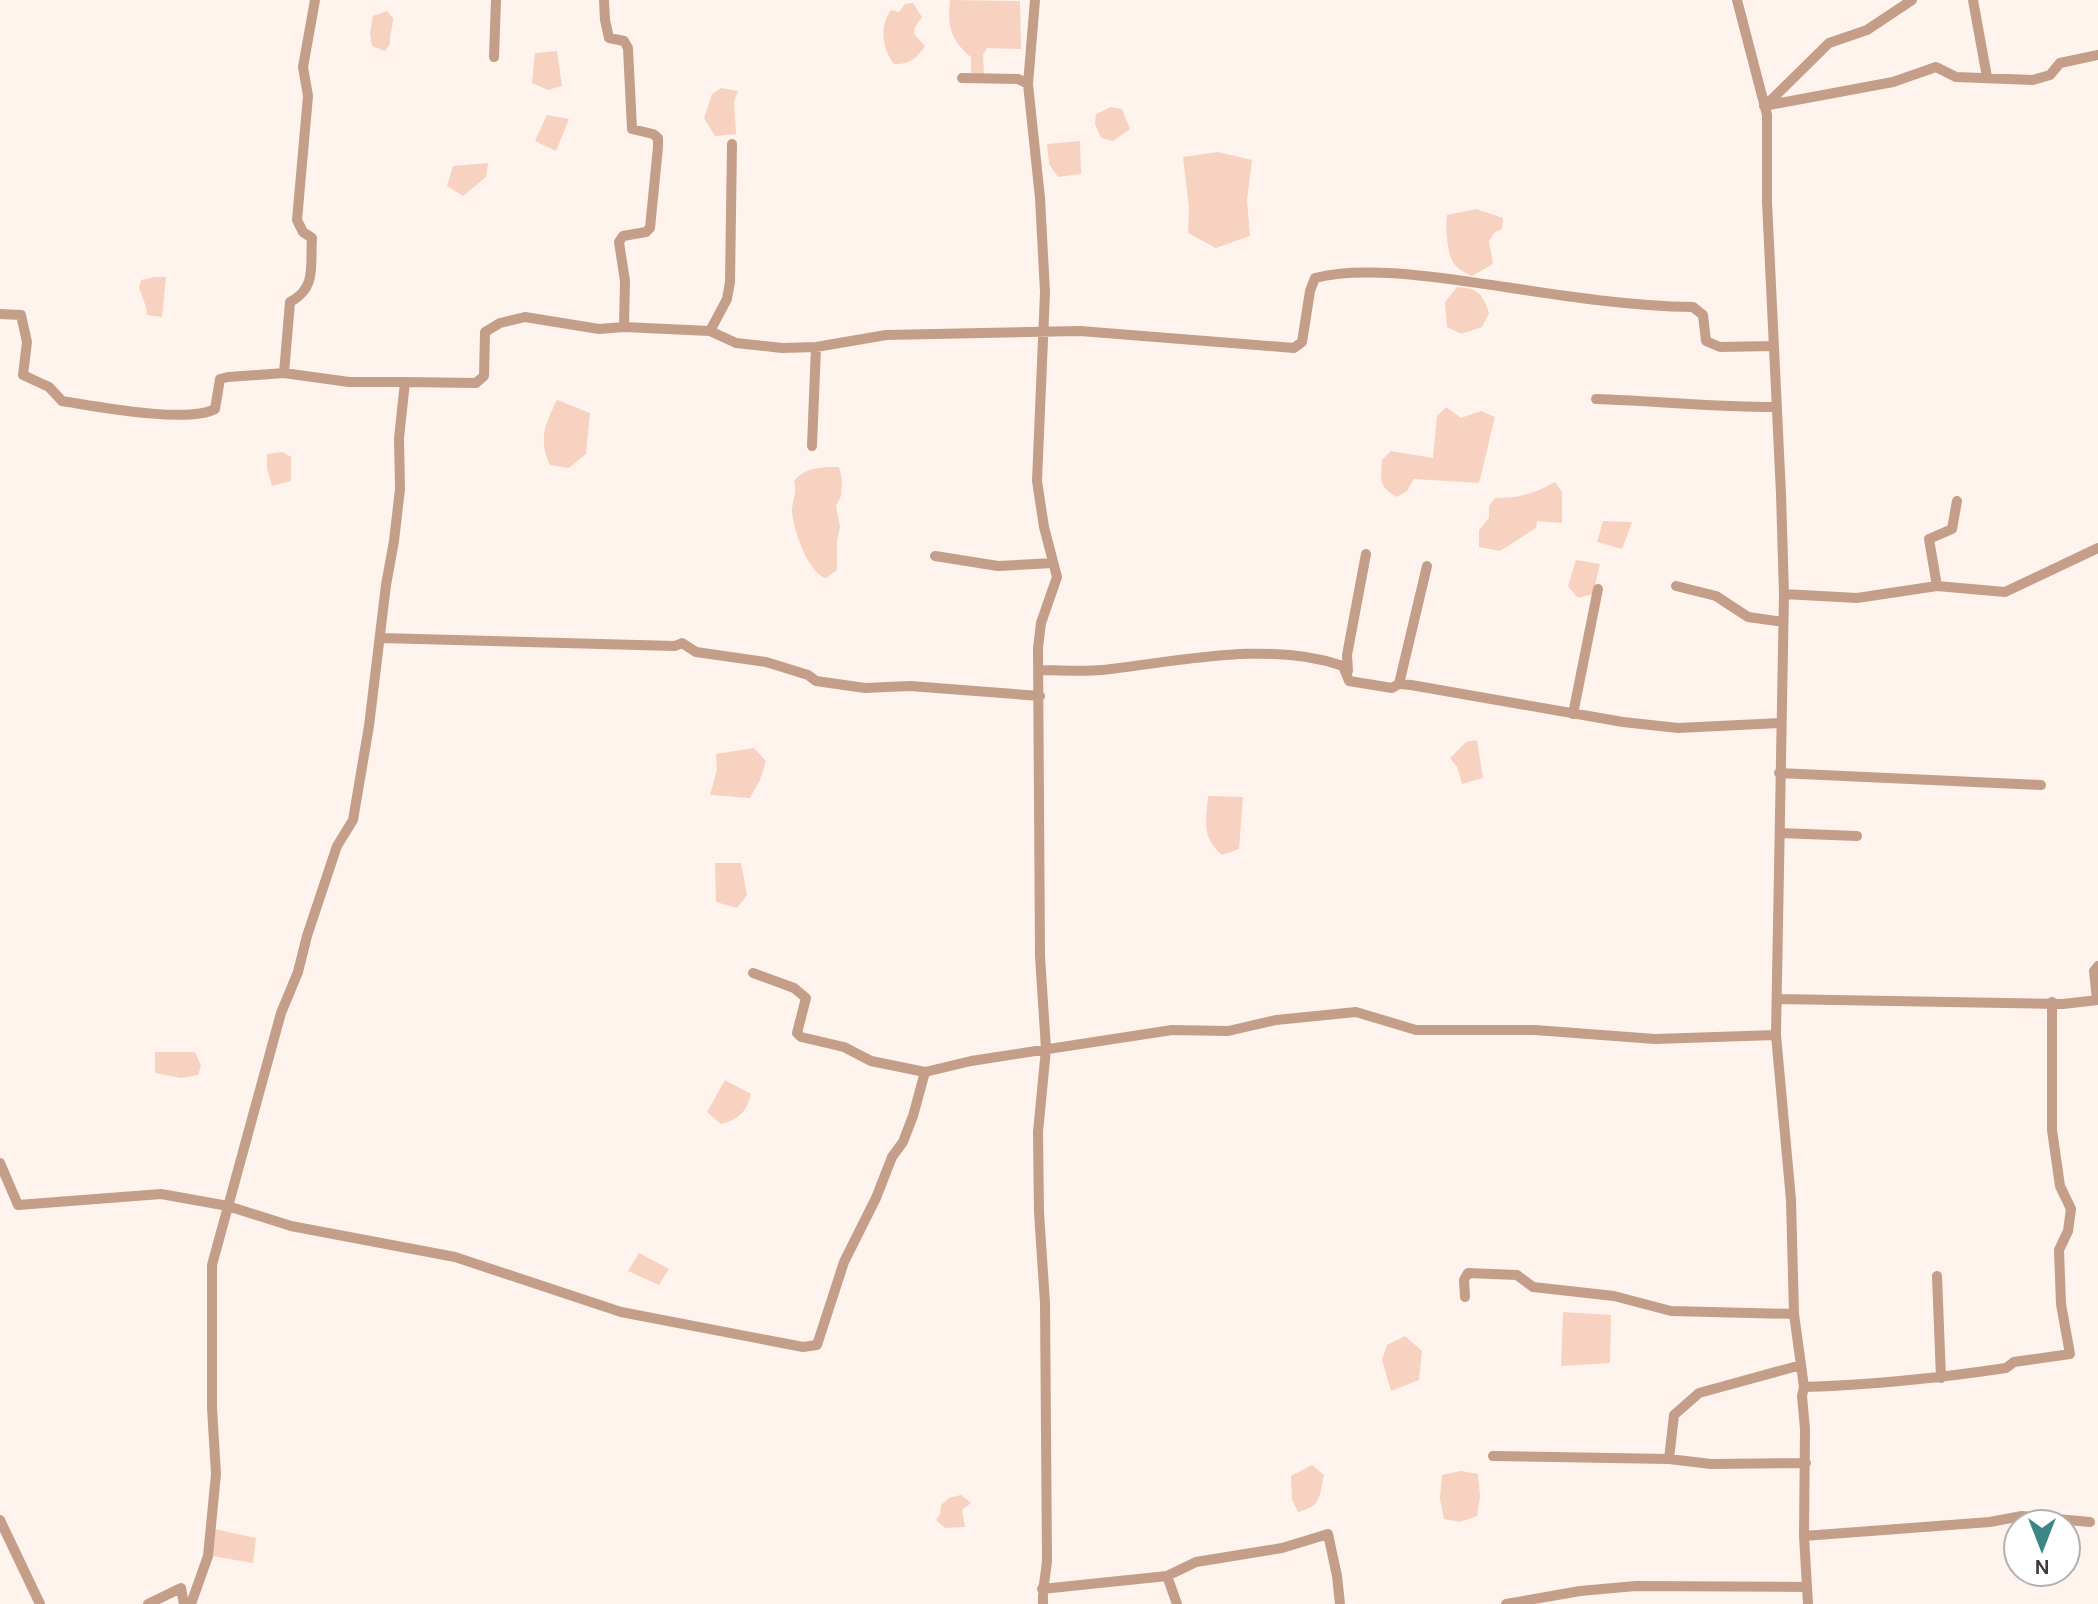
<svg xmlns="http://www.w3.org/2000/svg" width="2098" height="1604" viewBox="0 0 2098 1604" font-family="Karla,sans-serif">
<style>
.water{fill:#f7d2c0}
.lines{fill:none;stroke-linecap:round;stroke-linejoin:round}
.minor{stroke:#c59e8a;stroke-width:10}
</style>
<rect width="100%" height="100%" fill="#fff3ed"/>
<path class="water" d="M950 0 1020 1 1021 49 987 48 983 55 984 74 971 73V57C951 41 947 25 950 0Z
M913 3 922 17 915 27 914 34 925 46C917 58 909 65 894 64 882 48 879 27 891 10L899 12 905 4Z
M387 11 393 18C393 28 389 35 390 44L385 51 372 46 370 34 373 16Z
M557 51 562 86 548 90 532 83 535 53Z
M721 88 738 91 734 102 736 134 715 136 704 118 712 94Z
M1111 107 1122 109 1130 129 1113 141 1101 138 1095 124 1096 114Z
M547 115 569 119 556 151 535 141Z
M1080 141 1081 174 1058 177 1049 164 1047 144Z
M1218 152 1252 160 1247 200 1250 236 1216 248 1188 233 1189 208 1183 157Z
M488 163 486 177 463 196 447 186 453 166Z
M1476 209 1503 218 1502 229 1494 233 1489 241 1493 264 1472 276C1466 273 1459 270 1455 265 1447 256 1445 226 1447 215Z
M155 277H166L162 317 147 315 146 307 139 288 141 280Z
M1457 287C1478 288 1483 294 1489 313L1482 327 1461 334 1447 327 1445 302Z
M557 400 590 413 586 454 569 468 550 465C538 440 545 424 557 400Z
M1446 407 1461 418 1481 411 1495 417 1479 483 1414 479 1407 491 1397 497C1378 487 1381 480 1382 460L1391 451 1433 458 1437 416Z
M283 452 291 457V481L272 486 267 468V454Z
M839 467 842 480 841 496 836 506 840 527 837 541V570L826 578C808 573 794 531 792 513 791 502 798 493 794 482 803 467 823 467 839 467Z
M1555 482 1562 492V523L1537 521 1536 528 1500 551 1479 547V530L1489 518V506L1495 498C1518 498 1534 494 1555 482Z
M1603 521 1632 522 1622 549 1597 542Z
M1576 560 1600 564 1593 594 1578 598 1568 586Z
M1477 740 1483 778 1462 784 1457 767 1450 758 1466 742Z
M754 748 766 761 760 780 750 798 710 795 717 770 716 754Z
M1208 796 1243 797 1239 849 1222 855C1201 836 1206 822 1208 796Z
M715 863H741L747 895 737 908 716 902Z
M155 1052H195L201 1066 198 1075 181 1078 155 1073Z
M725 1080 751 1094C746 1113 739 1119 721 1124L707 1112Z
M639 1253 669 1269 659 1285 628 1271Z
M1563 1312 1611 1315 1610 1363 1561 1366Z
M1405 1336 1422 1351 1419 1380 1391 1391 1382 1360 1387 1345Z
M1312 1465 1324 1475C1319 1497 1322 1506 1298 1512L1292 1500 1291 1476Z
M1461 1471 1478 1474 1480 1496 1477 1516 1460 1522 1444 1519 1440 1499 1442 1475Z
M961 1495 971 1503 962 1510 965 1527 945 1528 936 1520 940 1514 941 1505 949 1498Z
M214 1529 256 1538 253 1563 212 1556Z"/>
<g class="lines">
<path class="minor" d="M604 0 605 20 609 38 624 41 628 48 632 129 653 134 658 138V147L650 228 646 232 623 236 619 242 625 281 624 327
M1973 0 1987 77
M494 57 496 0
M962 78 1018 79 1028 84 1040 198 1045 292 1037 481 1044 527 1057 577 1041 623 1038 648 1040 956 1046 1049 1038 1132 1039 1212 1045 1303 1047 1560C1046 1575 1042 1589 1043 1604
M1028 84 1035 0
M1766 105 1829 43 1867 30 1912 0
M1764 106 1893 82 1936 67 1956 77 2033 80 2050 75 2060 63 2098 55
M0 314 21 315 27 342 23 375 49 387 62 401C95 406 187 424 215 409L220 379 228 377 284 373 349 382H405L399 438 400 489 394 541 386 585 369 726 353 820 337 846 307 936 298 972 281 1013 212 1265V1408L216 1474 208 1556 191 1604
M710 331 727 299 730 282 732 144
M284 373 290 302C317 288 310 266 312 238L303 232 297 220 308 96 303 67 315 0
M405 382 476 383 484 376 485 332 500 323 525 317 599 329 624 327 710 331 736 343 782 348 816 347 886 335 1080 331 1294 348 1302 342 1310 291 1315 278C1364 265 1441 278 1492 285 1558 295 1626 306 1693 307L1703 315 1706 341 1720 347 1773 346
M1596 399C1656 401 1716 407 1776 407
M812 446 816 347
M935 556 998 566 1053 563
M1676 586 1716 596 1748 617 1783 622
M1937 586 1929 539 1952 529 1957 501
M1784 594 1857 598 1937 586 2005 592 2098 548
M381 638 675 646 682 643 696 652 766 662 808 675 816 681 865 688 910 686 1040 696
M1039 670C1060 670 1081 672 1102 670 1177 662 1269 640 1343 666L1349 681 1392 688 1399 684 1411 685 1623 722 1678 728 1780 723
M1348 671 1347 655 1366 554
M1399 684 1427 566
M1573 714 1598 589
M1779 773 2041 785
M1780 833 1857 836
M753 973 794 988 806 998 797 1033 801 1037 844 1047 871 1061 925 1072 971 1061 1172 1030 1228 1031 1276 1020 1356 1012 1416 1030H1535L1655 1039 1776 1035 1784 594 1781 494 1767 202V115L1737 0
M1777 999 2063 1004 2098 1000
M2097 1000 2094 971 2098 966
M1776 1035 1791 1200 1794 1314 1804 1387 1802 1396 1805 1429 1804 1536 1808 1604
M0 1163 18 1205 161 1194 189 1199 228 1206 291 1226 455 1257 621 1312 803 1347 817 1345 844 1262 876 1198 892 1157 903 1142 913 1116 925 1072
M1937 1276 1941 1378
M1465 1297 1464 1280 1468 1273 1517 1275 1533 1287 1614 1296 1671 1311 1794 1314
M1804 1387C1872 1385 1939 1378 2006 1368L2014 1362 2070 1354 2061 1304 2059 1250 2068 1231 2071 1209 2060 1186 2052 1130V1002
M1493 1456 1669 1459 1711 1464 1806 1463
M1669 1459 1674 1415 1699 1393 1801 1365
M0 1520 40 1604
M1804 1536 1990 1522 2022 1516 2090 1522
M1167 1576 1177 1604
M1042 1589 1167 1576 1196 1562 1282 1548 1328 1534 1337 1576 1340 1604
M148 1604 181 1588 184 1604
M1506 1604 1580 1591 1636 1586 1807 1587"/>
</g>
<g transform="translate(2042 1548) rotate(180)"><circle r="38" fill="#ffffff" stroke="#b3b1af" stroke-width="2"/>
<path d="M0-6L14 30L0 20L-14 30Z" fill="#3d8688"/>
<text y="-12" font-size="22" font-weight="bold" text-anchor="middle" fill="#413b38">N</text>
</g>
</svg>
